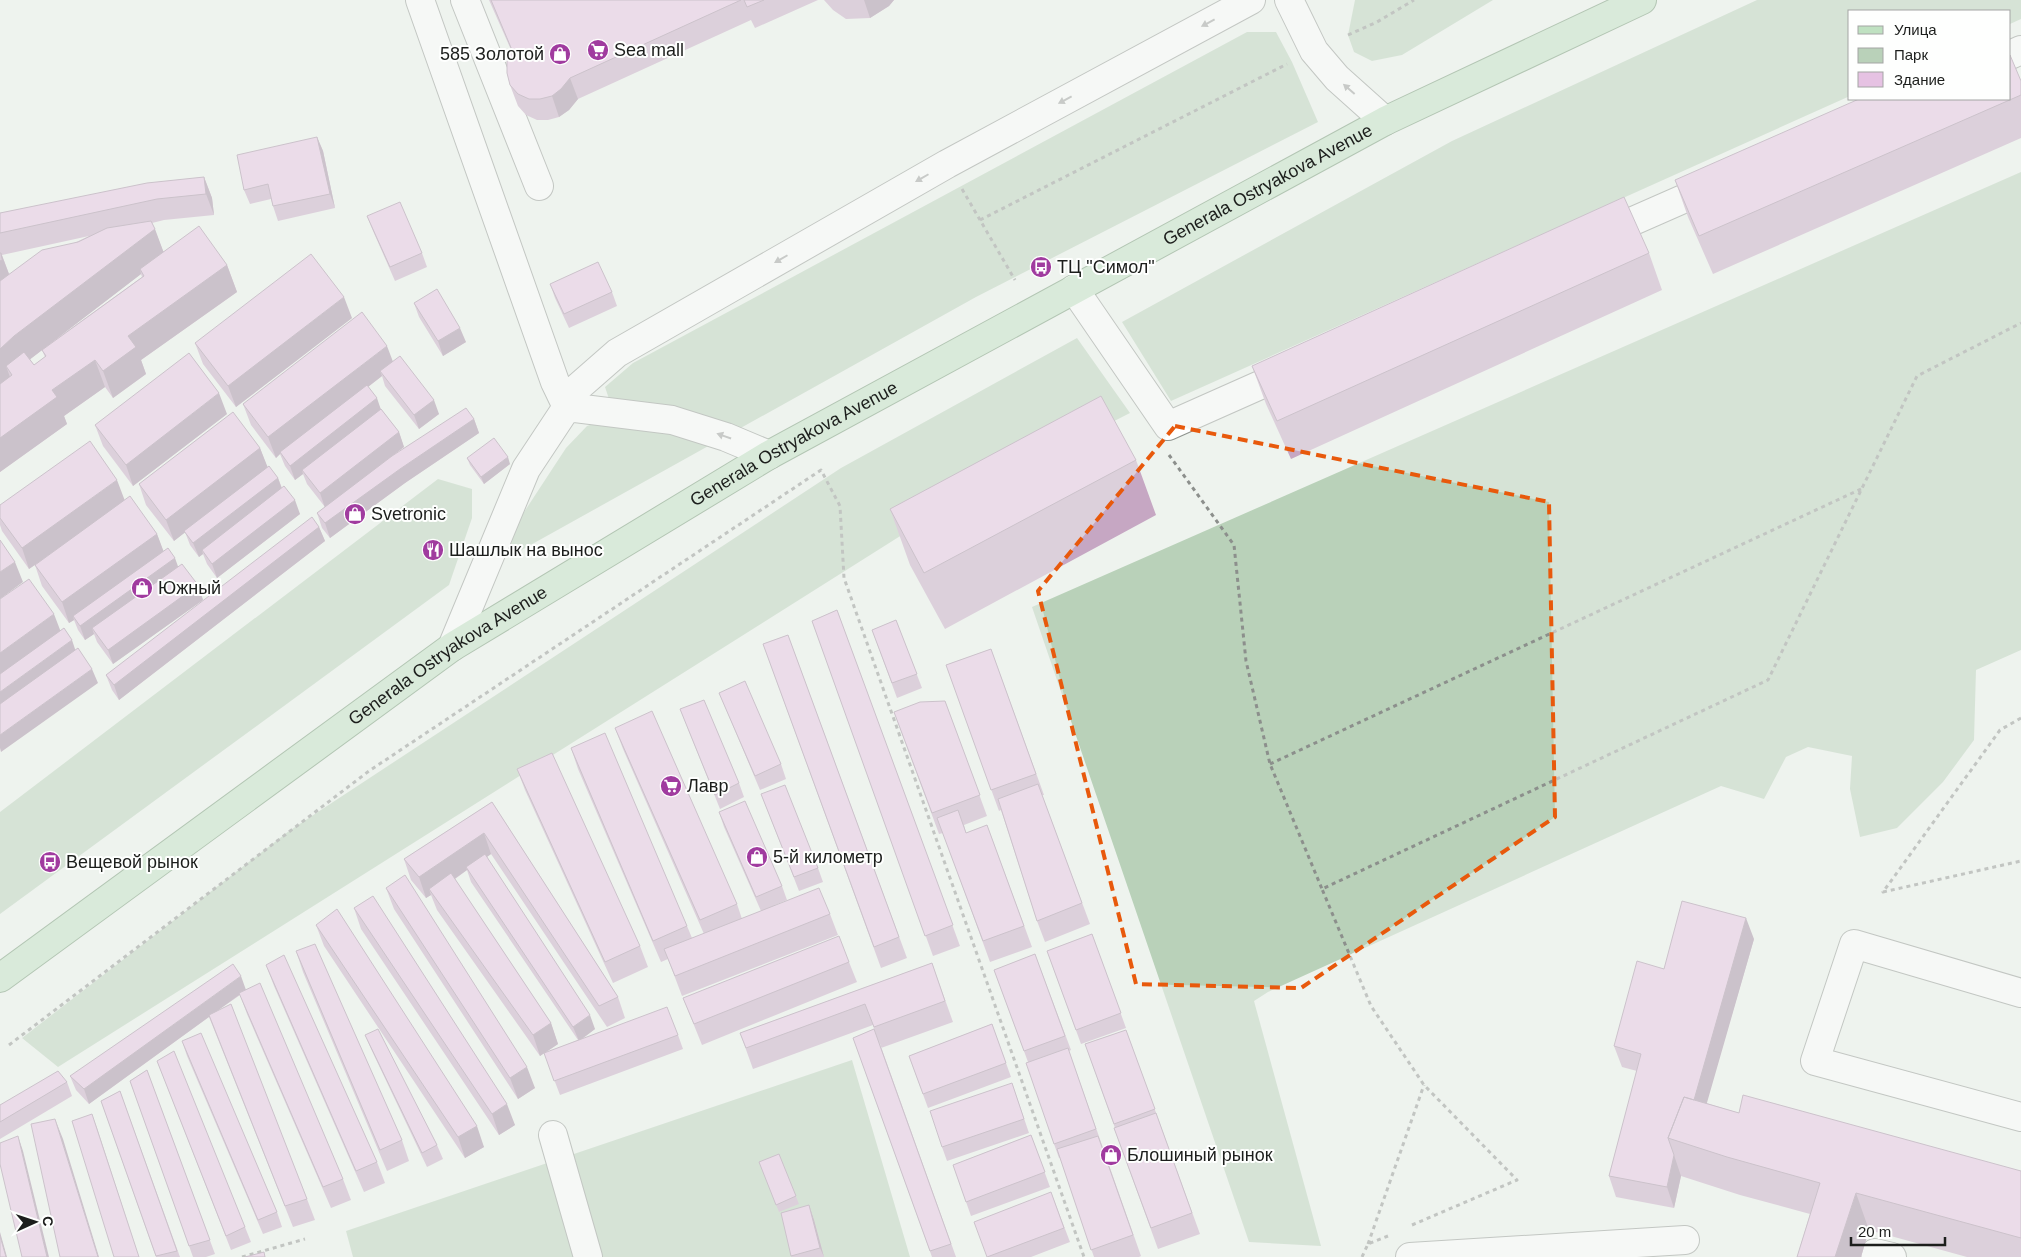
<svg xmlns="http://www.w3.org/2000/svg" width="2021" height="1257" viewBox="0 0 2021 1257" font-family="Helvetica,sans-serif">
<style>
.green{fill:#b9d1b9}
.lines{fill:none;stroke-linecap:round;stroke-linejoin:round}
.minor-casing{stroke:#8e938e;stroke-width:30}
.major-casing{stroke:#6b906c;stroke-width:30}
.path{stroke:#8c8f8c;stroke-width:3;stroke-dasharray:4 4;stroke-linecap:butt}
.minor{stroke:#fff;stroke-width:28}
.major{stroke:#bfe1c1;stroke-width:28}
.wall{fill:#c6a7c3;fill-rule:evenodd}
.shaded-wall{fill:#a1889f}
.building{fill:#e6c2e3;stroke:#a1889f}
.oneway{fill:#999a99}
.marked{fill:none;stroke:#e8590c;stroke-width:4;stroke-dasharray:10 6;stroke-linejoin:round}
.labels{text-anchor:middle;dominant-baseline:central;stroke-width:4;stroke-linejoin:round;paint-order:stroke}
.poi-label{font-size:18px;fill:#1c1e1c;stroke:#fefffe;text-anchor:start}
.street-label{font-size:18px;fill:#1c1e1c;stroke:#fefffe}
</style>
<rect width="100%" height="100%" fill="#eef3ee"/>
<path class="green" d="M1355 0H1493L1402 55 1372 61 1354 52 1348 35Z
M1757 0H2021V19L2010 24V11H1850V96L1171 401 1122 322 1452 141Z
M1247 32H1276L1292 62 1318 122 976 297 518 552 510 546 511 532 566 448 587 426 605 420 611 405 605 387 633 363Z
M2021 172V650L1976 670 1974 740 1943 782 1897 828 1860 837 1850 789 1852 756 1808 747 1786 757 1764 799 1721 786 1268 992 1254 1001 1321 1246 1249 1242 1032 607Z
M1077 338 1130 413 951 504 58 1067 22 1038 289 831 841 468Z
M438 479 472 489V518L449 585 0 914V812Z
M852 1060 910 1257H353L346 1231Z"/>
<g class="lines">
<g class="minor-casing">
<path id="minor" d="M420 0 555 382 567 407 672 420 726 437 769 455
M465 0 539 186
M1289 0 1314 51 1337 78 1385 121
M2010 55 2021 50
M1599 236 1715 185
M1074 289 1168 426 1294 370
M452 647 526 469 567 407 577 388 617 353 947 164 1251 0
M2021 993 1854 944 1815 1061 2021 1117
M553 1135 588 1257
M1875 1253 1892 1257
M1410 1257 1685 1240"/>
</g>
<g class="major-casing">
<g id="major">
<path id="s1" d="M0 978 452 647 769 455 1385 121 1642 0"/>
</g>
</g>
<path class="path" d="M1348 35 1377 22 1414 0
M962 189 1015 280
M980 220 1287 64
M1169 455 1234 545 1246 661 1270 764 1322 889
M2021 718 2000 730 1883 892 2021 861
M1270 764 1861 489
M9 1045 369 771 821 470 840 506 844 578 1084 1257
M1412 1225 1517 1180 1424 1085 1371 1006 1322 889 1768 680 1917 376 2021 323
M1368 1244 1424 1085
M242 1257 305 1239
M1362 1257 1368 1244 1388 1236"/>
<use href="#minor" class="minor"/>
<use href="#major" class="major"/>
</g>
<path class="wall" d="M489 0H818L755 28 751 20 578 99 569 110 559 117 548 120H537L526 115 518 106 510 85 512 52Z
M824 0H894L889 6 870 18 846 19 833 10Z
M2021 81V138L1713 274 1688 217 1675 180Z
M317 137 323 151 335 208 278 221 273 206 271 199 250 204 244 190Z
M204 177 212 198 214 215 164 220 152 223 163 251 227 265 237 292 141 360 146 374 113 398 105 387 64 416 67 424 0 472V213ZM89 236 9 274 2 255ZM141 274 142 277 48 345ZM42 350 45 357 34 365 30 359Z
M367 216 422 253 427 267 395 281 373 231Z
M1649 253 1662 290 1291 459 1266 404 1252 366Z
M550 284 612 292 617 306 569 328 555 298Z
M414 303 466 342 443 356 419 317Z
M352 318 236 407 203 364 195 343Z
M393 361 439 414 419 429 385 386 382 376 368 387 381 409 399 432 404 447 377 467 474 419 479 433 405 483 330 538 322 528 317 513 325 507 307 484 303 474 295 480 285 466 280 454 276 458 251 425 243 404Z
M227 414 133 486 103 446 95 425Z
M260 448 267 467 278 478 282 488 300 514 217 578 207 564 203 554 199 557 190 545 185 532 174 541 146 505 139 484Z
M467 458 510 464 484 484 470 465Z
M1136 460 1156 515 945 629 910 565 890 509Z
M125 500 157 534 163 551 178 567 198 585 203 600 113 664 97 642 94 634 85 640 78 630 74 620 69 623 42 586 35 565 29 569 2 531 0 525V505Z
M319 527 325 541 119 700 112 690 106 675Z
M837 610 960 946 933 956 812 621Z
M896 620 922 688 897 698 872 630Z
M788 635 907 958 881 968 763 644Z
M991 649 1044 795H1042L1090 924 1045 942 1037 921 1001 810 999 811 946 665Z
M719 693 781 764 786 779 760 790 725 707Z
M945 701 987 816 964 825 966 833 987 825 1032 947 990 962 943 833 939 834 894 712Z
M680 709 739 783 744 797 720 809Z
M615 728 737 904 742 919 761 911 724 827 719 812 782 886 787 900 775 905 830 914 838 935 682 996 668 959 661 962 578 769 571 748 687 926 692 938 704 934 623 749Z
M517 769 640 946 648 967 613 983 525 790Z
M761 794 818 868 823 882 799 891Z
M492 802 618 997 625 1018 607 1027 491 854 487 857 595 1029 582 1039 678 1035 683 1049 560 1095 544 1053 540 1056 437 910 431 895 426 898 411 880 404 859ZM467 870 471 882 578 1040 545 1053 558 1044 551 1023 455 879Z
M386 888 535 1088 518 1099 394 909Z
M354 908 515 1125 499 1135 361 929Z
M316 925 484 1147 465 1158 324 946Z
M1092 934 1126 1028 1081 1044 1047 951Z
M1754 939 1706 1103 1739 1113 2021 1171V1257H1967L1869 1230 1861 1257H1797L1810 1214 1740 1195 1681 1176 1674 1208 1616 1197 1609 1176 1637 1071 1622 1067 1614 1046Z
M296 951 402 1140 409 1161 387 1171 303 972Z
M1035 954 1071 1050 1069 1051 1141 1256 1139 1257H1094L1060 1158H1059L1054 1144 1028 1062 994 970Z
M849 962 857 982 702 1045 683 998Z
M932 963 953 1022 881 1048 879 1041 956 1257H932L853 1038 874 1029 873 1025 753 1069 740 1033Z
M266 965 377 1162 385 1183 364 1192 274 986Z
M246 990 343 1179 351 1200 331 1208 247 1014 240 995 217 1011 307 1199 315 1220 293 1227 209 1017 89 1104 76 1090 70 1076Z
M992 1024 1011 1077 928 1108 909 1056Z
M1126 1030 1200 1234 1158 1249 1114 1128H1115L1085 1044Z
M365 1035 437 1145 443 1159 427 1167 371 1049Z
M182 1041 277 1212 282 1227 263 1234 187 1056Z
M157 1061 245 1227 251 1242 231 1250Z
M147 1070 215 1254 206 1257H193L130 1081Z
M67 1082 72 1096 0 1139V1105Z
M1012 1083 1029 1133 947 1161 942 1147Z
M120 1091 180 1257H156L101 1101Z
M1031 1135 1050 1187 971 1216 953 1165Z
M779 1154 799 1204 779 1212 759 1162Z
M1051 1192 1070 1242 1031 1257H987Z
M809 1205 814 1220 824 1257H792L791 1256Z"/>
<path class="shaded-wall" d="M864 0H894L889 6 870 18Z
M570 78 578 99 569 110 559 117 552 96Z
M317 137 323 151 335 208 330 194Z
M204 177 212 198 214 215 206 194Z
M155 229 165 256 140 269 141 274 24 364 6 366 10 377 0 386V349L14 336Z
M1 253 9 274 10 281 0 288V261Z
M227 265 237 292 141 360 146 374 113 398 103 371 128 336Z
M344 297 352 318 236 407 228 386Z
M460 328 466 342 443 356 438 341Z
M387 346 395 367 380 371 382 376 281 454 280 452V454L276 458 268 437Z
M95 360 105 387 64 416 67 424 0 472V438L52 390Z
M219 393 227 414 133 486 126 465Z
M377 398 382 413 302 470 303 474 295 480 290 466Z
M434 400 439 414 419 429 414 415Z
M474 419 479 433 405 483 330 538 325 523 400 469Z
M399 432 404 447 325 508 320 493Z
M260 448 268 468 174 541 166 520Z
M508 457 510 464 484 484 481 477Z
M278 478 283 492 202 550 203 554 199 557 193 543Z
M117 480 125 501 29 569 22 548Z
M295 500 300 514 217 578 212 564Z
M319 527 325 541 119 700 114 685Z
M157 534 165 555 73 616 74 620 69 623 62 602Z
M175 558 180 572 92 628 94 634 85 640 80 626Z
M15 562 23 582 0 599V572Z
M198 585 203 600 113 664 108 650Z
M54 614 62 635 0 680V653Z
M72 640 77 655 0 710V692Z
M92 669 98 683 1 752 0 748V735Z
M484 833 491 854 468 870 466 867 467 870 433 894 429 889 431 895 426 898 419 877Z
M1746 918 1754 939 1698 1134 1679 1142Z
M241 976 246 990 89 1104 84 1089Z
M590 1015 595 1029 579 1041 573 1027Z
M551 1023 558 1044 540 1056 533 1035Z
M527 1067 535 1088 518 1099 510 1078Z
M507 1104 515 1125 499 1135 492 1114Z
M92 1114 97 1128 139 1257Z
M55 1119 63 1139 99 1257H98Z
M477 1126 484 1147 465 1158 458 1137Z
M18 1136 23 1151 49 1257H47Z
M1674 1155 1681 1176 1674 1208 1667 1187Z
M1856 1193 1869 1230 1861 1257H1835Z
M809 1205 814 1220 824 1257 820 1248Z
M0 1232 7 1257H6L0 1236Z"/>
<path class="building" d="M491 0H741L570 78 561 89 552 96 540 99H529L518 94 510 85 507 73V61L512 50Z
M744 0H764L747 7Z
M2010 55 2021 81V95L1699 236 1675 180 1859 99H2010Z
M317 137 330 194 273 206 268 184 244 190 237 155Z
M204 177 206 194 157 199 0 233V213L147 183Z
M1624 197 1649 253 1277 421 1252 366Z
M400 202 422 253 390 267 367 216Z
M151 221 155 229 14 336 0 349V281L42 250 78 242 107 228Z
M199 226 227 265 128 336 136 347 103 371 95 360 52 390 57 397 0 438V384L12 375 6 366 24 352 34 365 46 356 42 350 144 276 140 269Z
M0 253H1L2 260 0 261Z
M311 254 344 297 228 386 195 343Z
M598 262 612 292 564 314 550 284Z
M437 289 460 328 438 341 414 303Z
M362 312 387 346 268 437 243 404Z
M189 353 219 393 126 465 95 425Z
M400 356 434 400 414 415 380 371Z
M367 385 377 398 290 466 280 452Z
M1101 396 1136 460 924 573 890 509Z
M466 408 474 419 400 469 325 523 317 513 392 456Z
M381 409 399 432 320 493 302 470Z
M233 412 260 448 166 520 139 484Z
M494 438 508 457 481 477 467 458Z
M90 441 117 480 22 548 0 518V505Z
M269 466 278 478 193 543 184 531Z
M284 486 295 500 212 564 202 550Z
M130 496 157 534 62 602 35 565Z
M312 517 319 527 114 685 106 675Z
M0 540 15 562 0 572Z
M168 548 175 558 80 626 73 616Z
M182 564 198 585 108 650 92 628Z
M29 579 54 614 0 653V599Z
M837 610 953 925 925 936 812 621Z
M896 620 917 674 892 683 872 630Z
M64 628 72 640 0 692V674Z
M788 635 899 937 874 947 763 644Z
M78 648 92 669 0 735V704Z
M991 649 1036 774 991 790 946 665Z
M745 681 781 764 755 776 719 693Z
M704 700 739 783 715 795 680 709Z
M945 701 980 795 932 813 894 712 920 702Z
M652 711 737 904 700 920 615 728Z
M605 733 687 926 653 941 571 748Z
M552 753 640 946 605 962 517 769Z
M1038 784 1082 903 1037 921 998 799Z
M785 785 818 868 794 877 761 794Z
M745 801 782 886 756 897 719 812Z
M492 802 618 997 599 1006 484 833 419 877 404 859Z
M958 810 966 833 987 825 1024 926 983 941 937 818Z
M485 854 590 1015 573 1027 466 867Z
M451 873 551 1023 533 1035 429 889Z
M405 875 527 1067 510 1078 386 888Z
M819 888 830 914 675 976 664 949Z
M373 896 507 1104 492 1114 354 908Z
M1682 901 1746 918 1694 1100 1684 1097 1668 1138 1674 1155 1667 1187 1609 1176 1641 1054 1614 1046 1637 961 1664 969Z
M337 909 477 1126 458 1137 316 925Z
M1092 934 1121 1013 1076 1030 1047 951Z
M839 936 849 962 694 1024 683 998Z
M315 944 402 1140 380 1150 296 951Z
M1035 954 1065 1036 1024 1051 994 970Z
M284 955 377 1162 356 1171 266 965Z
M932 963 945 1001 874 1027 865 1004 746 1048 740 1033Z
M233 964 241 976 84 1089 70 1076Z
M260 983 343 1179 323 1187 239 993Z
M231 1004 307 1199 285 1206 209 1015Z
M667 1007 678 1035 554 1081 544 1053Z
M992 1024 1006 1063 923 1094 909 1056Z
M378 1029 437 1145 422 1153 365 1035Z
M874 1029 951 1244 930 1251 853 1038Z
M1126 1030 1155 1109 1114 1124 1085 1044Z
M201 1033 277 1212 258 1220 182 1041Z
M1068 1048 1096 1129 1054 1144 1026 1063Z
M174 1051 245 1227 226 1236 157 1061Z
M147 1070 210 1240 189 1246 130 1081Z
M58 1071 67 1082 0 1122V1105Z
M1012 1083 1024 1119 942 1147 930 1111Z
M120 1091 177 1251 156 1256 101 1101Z
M1743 1095 2021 1171V1238L1856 1193 1835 1257H1797L1820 1183 1727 1157 1668 1138 1684 1097 1739 1113Z
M1156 1113 1192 1213 1151 1228 1114 1128Z
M92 1114 139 1257H114L72 1121Z
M55 1119 98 1257H60L31 1124Z
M1031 1135 1045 1172 966 1202 953 1165Z
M18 1136 47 1257H22L0 1164V1143Z
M1098 1136 1133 1235 1091 1250 1057 1149Z
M779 1154 796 1196 776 1205 759 1162Z
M1051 1192 1064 1228 987 1257 974 1222Z
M809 1205 820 1248 791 1256 781 1213Z
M0 1236 6 1257H0Z
M264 1252 265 1257H245Z"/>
<defs><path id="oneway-solid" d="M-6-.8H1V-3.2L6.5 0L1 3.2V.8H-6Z" transform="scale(1.25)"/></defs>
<g class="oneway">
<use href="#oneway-solid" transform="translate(1208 23) rotate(152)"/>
<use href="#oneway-solid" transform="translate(1349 89) rotate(-139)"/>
<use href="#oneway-solid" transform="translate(1065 100) rotate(152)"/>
<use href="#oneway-solid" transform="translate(922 178) rotate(150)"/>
<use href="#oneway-solid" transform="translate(781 259) rotate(150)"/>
<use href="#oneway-solid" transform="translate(724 436) rotate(-161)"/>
</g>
<path d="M0 0H2021V1257H0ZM1175 426 1549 502 1555 817 1301 988 1136 984 1038 591Z" fill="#eef3ee" fill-opacity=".55" fill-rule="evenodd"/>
<path class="marked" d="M1175 426 1549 502 1555 817 1301 988 1136 984 1038 591Z"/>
<defs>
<g id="supermarket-disc" transform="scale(1.125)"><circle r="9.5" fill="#a03b9f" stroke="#fefffe"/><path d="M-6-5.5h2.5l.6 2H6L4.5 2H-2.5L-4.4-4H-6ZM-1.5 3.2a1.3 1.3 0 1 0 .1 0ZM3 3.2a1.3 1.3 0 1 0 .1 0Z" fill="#fff"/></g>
<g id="shop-disc" transform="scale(1.125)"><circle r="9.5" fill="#a03b9f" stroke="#fefffe"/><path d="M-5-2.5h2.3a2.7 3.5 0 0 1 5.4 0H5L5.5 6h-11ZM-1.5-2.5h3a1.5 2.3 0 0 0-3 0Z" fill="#fff"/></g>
<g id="bus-disc" transform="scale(1.125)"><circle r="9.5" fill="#a03b9f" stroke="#fefffe"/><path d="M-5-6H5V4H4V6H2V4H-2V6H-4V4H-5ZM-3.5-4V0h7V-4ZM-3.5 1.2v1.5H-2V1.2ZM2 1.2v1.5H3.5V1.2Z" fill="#fff"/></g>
<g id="restaurant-disc" transform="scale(1.125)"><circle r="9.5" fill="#a03b9f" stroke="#fefffe"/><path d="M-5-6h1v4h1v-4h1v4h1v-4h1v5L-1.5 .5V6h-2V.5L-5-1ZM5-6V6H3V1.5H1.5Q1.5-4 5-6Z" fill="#fff"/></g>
</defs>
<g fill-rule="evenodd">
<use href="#supermarket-disc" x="598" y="50"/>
<use href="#shop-disc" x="560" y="54"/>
<use href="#bus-disc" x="1041" y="267"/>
<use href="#shop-disc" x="355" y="514"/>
<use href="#restaurant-disc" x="433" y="550"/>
<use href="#shop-disc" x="142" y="588"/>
<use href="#supermarket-disc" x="671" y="786"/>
<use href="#shop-disc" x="757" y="857"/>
<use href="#bus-disc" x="50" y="862"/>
<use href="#shop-disc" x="1111" y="1155"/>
</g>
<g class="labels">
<g class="poi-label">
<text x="614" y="50">Sea mall</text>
<text x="544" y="54" text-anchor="end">585 Золотой</text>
<text x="1057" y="267">ТЦ "Симол"</text>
<text x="371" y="514">Svetronic</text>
<text x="449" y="550">Шашлык на вынос</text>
<text x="158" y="588">Южный</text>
<text x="687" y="786">Лавр</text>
<text x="773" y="857">5-й километр</text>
<text x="66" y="862">Вещевой рынок</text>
<text x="1127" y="1155">Блошиный рынок</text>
</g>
<g class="street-label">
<text stroke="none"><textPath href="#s1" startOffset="1498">Generala Ostryakova Avenue</textPath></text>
<text stroke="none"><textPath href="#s1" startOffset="958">Generala Ostryakova Avenue</textPath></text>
<text stroke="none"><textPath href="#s1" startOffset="552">Generala Ostryakova Avenue</textPath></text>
</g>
</g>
<rect x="1848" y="10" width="162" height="90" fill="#fefffe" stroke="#a4a5a4"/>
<rect x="1858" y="26" width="25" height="8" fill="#bfe1c1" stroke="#a4a5a4"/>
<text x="1894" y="35" font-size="15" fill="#1c1e1c">Улица</text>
<rect x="1858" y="48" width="25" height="15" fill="#b9d1b9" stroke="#a4a5a4"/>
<text x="1894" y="60" font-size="15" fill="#1c1e1c">Парк</text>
<rect x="1858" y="72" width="25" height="15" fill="#e6c2e3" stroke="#a4a5a4"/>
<text x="1894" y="85" font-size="15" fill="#1c1e1c">Здание</text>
<g transform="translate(35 1222) rotate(87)" stroke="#fefffe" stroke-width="4" paint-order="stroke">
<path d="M0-4L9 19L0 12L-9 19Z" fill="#1c1e1c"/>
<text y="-8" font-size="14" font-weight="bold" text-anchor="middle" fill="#1c1e1c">С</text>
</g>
<path d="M1851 1237v8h94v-8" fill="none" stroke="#1c1e1c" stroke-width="2.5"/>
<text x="1858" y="1237" font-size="15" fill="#1c1e1c" stroke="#fefffe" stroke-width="4" paint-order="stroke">20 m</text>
</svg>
